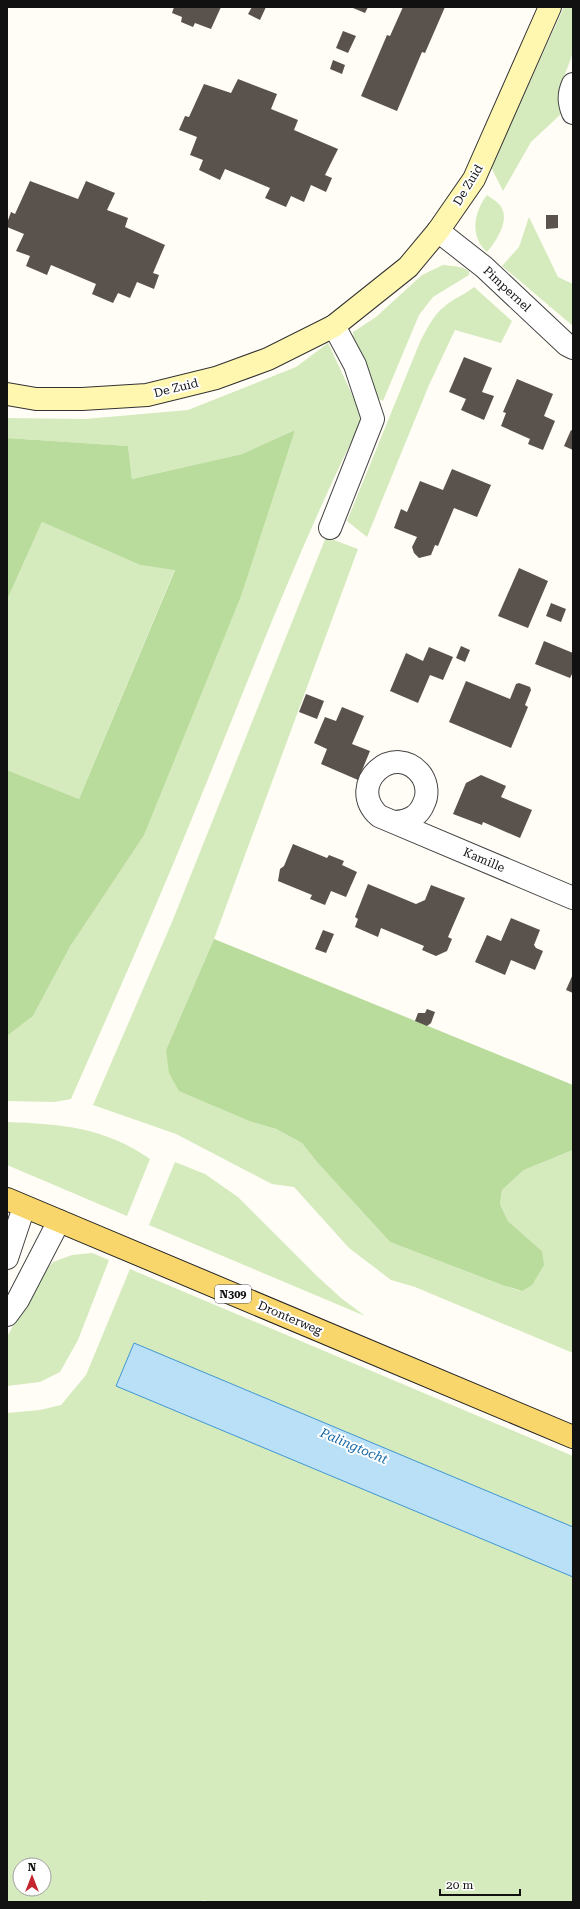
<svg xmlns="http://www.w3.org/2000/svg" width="580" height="1909" viewBox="0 0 580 1909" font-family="'Roboto Serif',serif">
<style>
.green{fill:#d5ebbd;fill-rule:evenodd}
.forest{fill:#b9dc9c}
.water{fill:#b9e0f7;stroke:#3f96cf}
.building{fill:#5a524d}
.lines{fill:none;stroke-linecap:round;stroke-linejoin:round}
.street-casing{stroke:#444;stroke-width:24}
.secondary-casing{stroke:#333;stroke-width:24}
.primary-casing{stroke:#222;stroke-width:24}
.street{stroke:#fff;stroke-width:22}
.secondary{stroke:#fff6b0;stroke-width:22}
.primary{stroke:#f9d66b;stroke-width:22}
.labels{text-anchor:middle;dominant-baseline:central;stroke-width:4;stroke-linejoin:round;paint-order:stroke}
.shield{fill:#fff;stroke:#585858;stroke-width:1}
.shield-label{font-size:11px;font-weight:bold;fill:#111}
.street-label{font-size:12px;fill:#111;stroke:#fff}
.water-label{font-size:13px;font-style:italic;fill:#1768a6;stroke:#fff}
</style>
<rect width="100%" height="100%" fill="#fffdf5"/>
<path class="green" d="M564 7H573C573 21 576 38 573 51 568 72 553 92 561 114L531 142 503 191 491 167Z
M487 195C491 198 496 201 499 204 512 218 496 242 487 252 469 236 474 212 487 195Z
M529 217 558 277 573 284V326L502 266 519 247Z
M443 265C453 266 461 266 469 271V275L433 297 419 315 383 401 372 395 354 348 353 332 376 317 422 275Z
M474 287 512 321 501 343 455 330 429 385 367 537 347 521 420 342C427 329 433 315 445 306 454 298 463 296 474 287Z
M328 343 363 418C299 546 249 679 195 811 156 908 113 1003 71 1099L54 1102 7 1101V1036L33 1016 71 945 295 430 242 454 132 479 128 446 7 438V418L85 419 188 410 296 367Z
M42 522 140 565 175 569 79 799 7 770V600Z
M326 537 358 549 214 939 166 1050 252 1122 276 1129 302 1143 316 1161 390 1242 502 1285 521 1291 542 1251 508 1221 500 1204 502 1190 524 1170 573 1150V1353L415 1287 391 1280 349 1248 294 1187 272 1184 176 1134 93 1105 172 922Z
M7 1122C61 1124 104 1127 150 1159L127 1216 7 1165Z
M175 1162 205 1174 238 1197 317 1276 341 1298 365 1316 149 1225Z
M92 1253 109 1260 78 1340 60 1372 40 1382 7 1386V1337L37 1280 53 1262 72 1255Z
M130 1269 573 1456V1527L134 1343 116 1386 573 1577V1902H209L203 1900 202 1902H7V1413L40 1410 61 1405 86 1375ZM20 1865H44V1889H20Z"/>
<path class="forest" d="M295 430 241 596 144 835 71 945 33 1016 7 1036V770L79 799 175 570 140 565 42 522 7 600V438L128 446 132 479 242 454Z
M214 939 573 1085V1150L524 1170 502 1190 500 1204 508 1221 542 1251 544 1265 532 1285 522 1291 502 1285 390 1242 316 1161 302 1143 276 1129 252 1122 179 1091 169 1073 166 1050Z"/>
<path class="water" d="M134 1343 573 1527V1577L116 1386Z"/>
<path class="building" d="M174 7H221L211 29 195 23 193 27 181 22 182 17 172 13Z
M252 7H266L260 20 248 14Z
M354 7H368L365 13 353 8Z
M403 7H445L425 53 422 52 397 111 361 96 387 35 390 36Z
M343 31 356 36 348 53 336 48Z
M333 60 345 65 342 74 330 69Z
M238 79 277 94 271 109 298 120 294 130 338 149 325 175 332 178 326 192 311 185 304 202 291 196 286 207 265 198 270 188 225 169 220 180 199 170 203 160 190 155 197 137 179 130 185 116 189 117 204 84 231 93Z
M30 181 78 199 86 181 115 193 107 210 128 218 125 227 165 245 153 273 159 275 154 289 137 282 130 298 118 293 113 303 92 294 96 284 51 265 47 275 26 266 30 256 16 251 24 234 7 227V223L11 212 15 214Z
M546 215H558V228L546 229Z
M464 357 492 368 482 392 494 396 484 420 461 410 466 399 449 392Z
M517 379 553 394 544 416 555 421 543 450 528 444 530 439 501 426 506 413 503 412Z
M571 430 573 431V450L564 446Z
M452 469 491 485 477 517 454 508 438 546 435 545 431 555 419 558 414 553 412 547 417 537 394 528 401 509 407 512 420 481 443 490Z
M519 568 548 581 528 628 498 616Z
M551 603 566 609 561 622 546 616Z
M544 641 573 653V672L570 678 535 664Z
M461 646 470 650 465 662 456 658Z
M429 647 453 657 443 680 430 675 418 703 390 691 406 653 423 661Z
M466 681 510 699 516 684 519 683 530 687 531 690 525 705 528 707 511 748 449 722Z
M306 694 324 701 317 719 299 712Z
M342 707 364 716 352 744 370 751 358 780 321 764 327 749 314 743 325 717 336 721Z
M481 775 506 786 501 797 532 810 520 838 483 822 482 825 453 814 466 783Z
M293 844 327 858 329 855 344 861 342 865 357 872 346 897 331 891 325 905 310 899 312 895 278 881 280 869 284 866Z
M368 884 416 904 425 900 431 885 465 898 448 937 452 939 447 951 436 956 422 950 424 946 381 928 378 937 355 927 358 919 355 917Z
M511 918 540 930 534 945 536 948 543 951 535 970 511 960 505 975 475 962 487 935 501 941Z
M323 930 334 934 326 953 315 949Z
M573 974V993L566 990Z
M427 1009 435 1012 431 1023 427 1026 415 1021 418 1013H425Z"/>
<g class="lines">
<g class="street-casing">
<path id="street" d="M573 84C568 95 569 103 573 113
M438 231 484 267 567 345 573 348
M330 528 373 419 355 365 334 326
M395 822C409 821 419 816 424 803 428 795 427 784 422 776 396 739 344 784 379 816L573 898
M7 1258 24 1207
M7 1315 18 1300 59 1221"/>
</g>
<g class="secondary-casing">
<path id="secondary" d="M7 394 36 399H82L147 395 216 378 268 359 334 326 408 267 438 231 474 179 550 7"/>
</g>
<g class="primary-casing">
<path id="primary" d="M7 1199 573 1437"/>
</g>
<use href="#street" class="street"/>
<use href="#secondary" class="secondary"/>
<use href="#primary" class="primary"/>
</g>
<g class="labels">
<rect class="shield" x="215" y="1285" width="36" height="18" rx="3"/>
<g class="shield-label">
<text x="233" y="1294">N309</text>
</g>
<g class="street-label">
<text transform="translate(468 185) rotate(-59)">De Zuid</text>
<text transform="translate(507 289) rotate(43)">Pimpernel</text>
<text transform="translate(176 388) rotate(-14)">De Zuid</text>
<text transform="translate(484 860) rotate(23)">Kamille</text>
<text transform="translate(290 1318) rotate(23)">Dronterweg</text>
</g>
<g class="water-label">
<text transform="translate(354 1446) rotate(23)">Palingtocht</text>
</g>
</g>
<rect width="580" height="1909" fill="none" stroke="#111111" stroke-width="16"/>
<g transform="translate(32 1877)"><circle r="19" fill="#ffffff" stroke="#a0a0a0"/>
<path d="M0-3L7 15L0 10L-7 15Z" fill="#c4262e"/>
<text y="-6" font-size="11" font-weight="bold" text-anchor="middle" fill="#111111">N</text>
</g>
<path d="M440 1889v6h80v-6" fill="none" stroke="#111111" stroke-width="2"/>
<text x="446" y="1889" font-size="12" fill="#111111" stroke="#ffffff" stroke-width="3" paint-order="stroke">20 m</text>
</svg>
